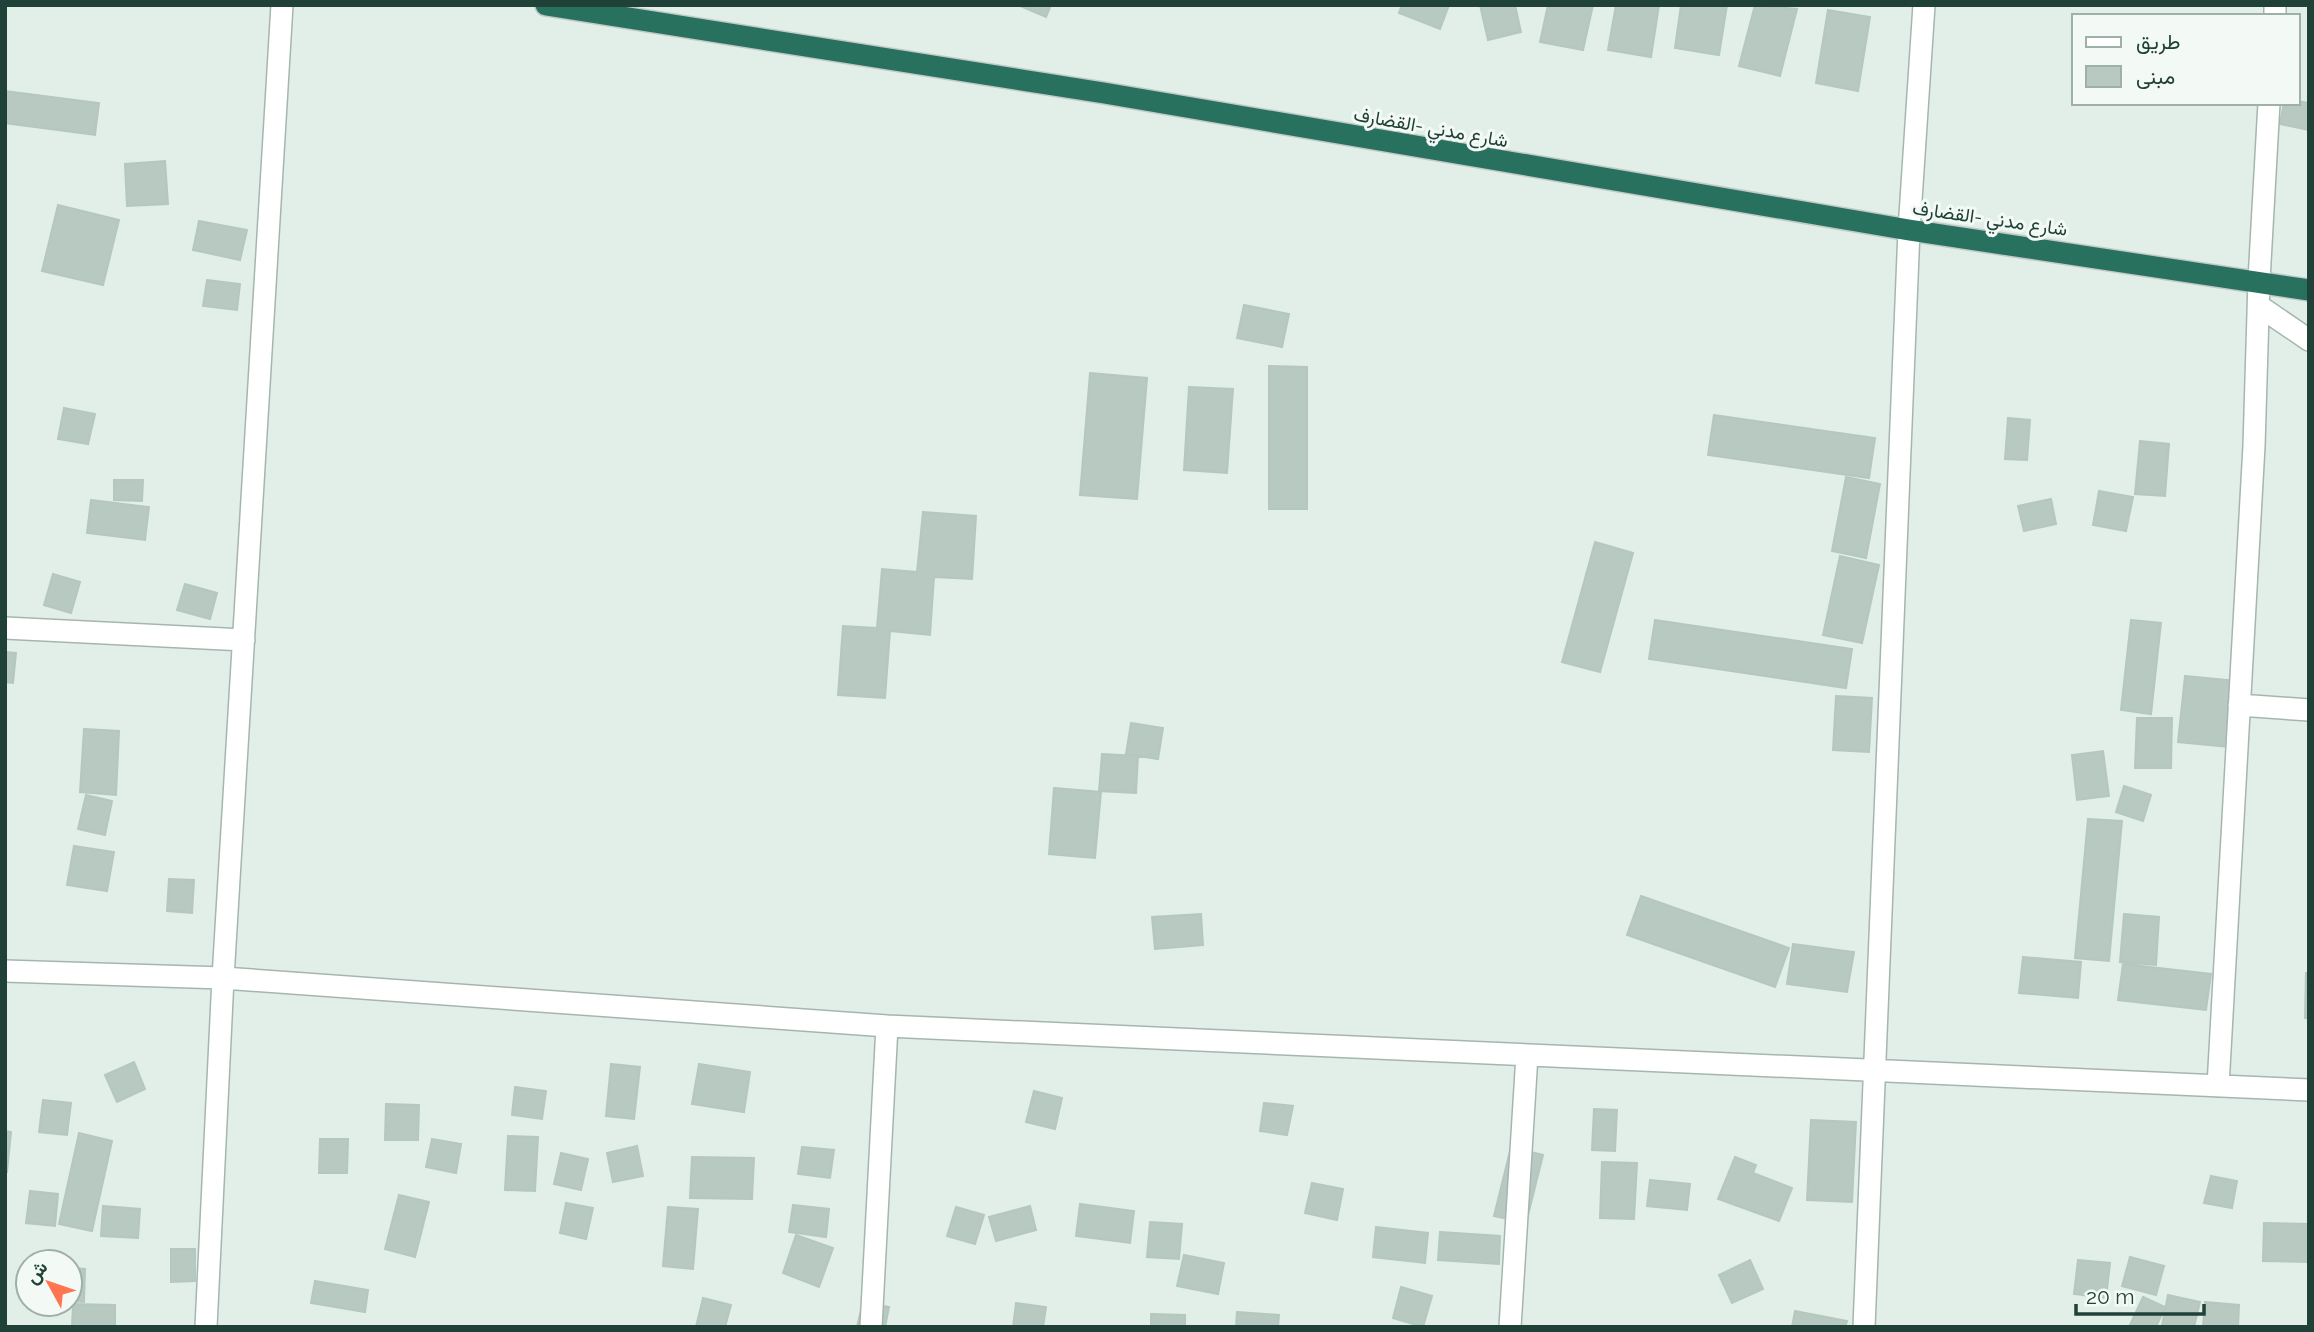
<svg xmlns="http://www.w3.org/2000/svg" width="2314" height="1332" viewBox="0 0 2314 1332" font-family="Raleway,Vazirmatn,sans-serif">
<style>
.building{fill:#b7c9c1;stroke:#b4c8bf;stroke-width:2}
.lines{fill:none;stroke-linecap:round;stroke-linejoin:round}
.minor-casing{stroke:#a4b7af;stroke-width:24}
.highway-casing{stroke:#c1cac7;stroke-width:24}
.minor{stroke:#fff;stroke-width:21}
.highway{stroke:#29715f;stroke-width:21}
.labels{text-anchor:middle;dominant-baseline:central;stroke-width:6;stroke-linejoin:round;paint-order:stroke}
.street-label{font-size:19px;fill:#204137;stroke:#f3faf6}
</style>
<rect width="100%" height="100%" fill="#e2eee8"/>
<path class="building" d="M1018 5H1051L1046 17Z
M1402 5H1449L1440 29 1399 13Z
M1480 5H1515L1521 32 1488 40Z
M1548 5H1593L1583 50 1540 42Z
M1616 5H1659L1651 57 1608 50Z
M1681 5H1727L1719 55 1675 48Z
M1755 5 1797 9 1780 76 1739 66Z
M1828 10 1870 17 1858 91 1816 83Z
M5 91 99 103 95 135 5 123Z
M2298 101 2309 103V130L2280 124 2284 103Z
M165 161 168 204 127 206 125 164Z
M58 205 119 220 103 285 42 271Z
M199 221 247 230 240 260 193 250Z
M207 280 240 284 237 310 203 306Z
M1244 305 1289 314 1282 347 1237 338Z
M1269 366 1307 367V509H1269Z
M1090 373 1147 378 1137 499 1080 495Z
M1189 387 1233 389 1227 473 1184 470Z
M64 408 95 414 88 444 58 439Z
M1714 415 1875 438 1869 478 1708 455Z
M2008 418 2030 420 2027 460 2005 459Z
M2140 441 2169 444 2165 496 2135 494Z
M1846 477 1880 484 1866 558 1832 551Z
M114 480H143L142 501 114 500Z
M2099 491 2133 497 2126 531 2093 525Z
M2051 499 2056 524 2024 531 2018 506Z
M91 500 149 507 145 540 87 533Z
M923 512 976 516 972 579 934 577 930 635 890 631 885 698 838 695 843 626 877 628 882 569 917 572Z
M1595 542 1633 553 1600 672 1562 662Z
M1840 556 1879 565 1862 643 1823 635Z
M53 574 80 582 71 613 44 605Z
M185 584 217 593 210 619 177 610Z
M1655 620 1852 649 1846 688 1649 659Z
M2131 620 2161 623 2151 714 2121 710Z
M5 652 16 653 13 683 5 682Z
M2185 676 2247 682 2240 748 2178 742Z
M1836 696 1872 698 1869 752 1833 750Z
M2137 718H2172L2171 768H2135Z
M1131 723 1163 728 1158 759 1126 754Z
M84 729 119 731 116 795 80 792Z
M2103 751 2109 796 2077 800 2072 755Z
M1102 754 1138 756 1136 793 1099 791Z
M2124 786 2151 795 2143 821 2116 812Z
M1054 788 1101 792 1095 858 1049 854Z
M86 795 112 801 105 835 78 829Z
M2088 819 2122 821 2109 961 2075 958Z
M74 846 114 852 107 891 67 885Z
M169 879 194 880 192 913 167 911Z
M1641 896 1789 948 1775 987 1627 935Z
M1201 914 1203 945 1155 949 1152 917Z
M2124 914 2159 917 2156 965 2120 962Z
M1793 944 1854 952 1847 992 1787 984Z
M2023 957 2081 962 2078 998 2019 993Z
M2123 964 2211 974 2206 1010 2118 1000Z
M2306 973H2309V1018H2305Z
M134 1062 145 1089 117 1102 105 1075Z
M611 1064 640 1067 634 1119 606 1116Z
M699 1064 750 1072 744 1112 692 1104Z
M515 1087 546 1091 542 1119 512 1115Z
M1034 1091 1062 1098 1055 1129 1026 1122Z
M43 1100 71 1103 67 1135 39 1132Z
M1264 1103 1293 1106 1287 1135 1260 1131Z
M386 1104 419 1105 418 1140H385Z
M1594 1109 1617 1110 1615 1151 1592 1150Z
M1811 1120 1856 1122 1852 1202 1807 1200Z
M5 1131 11 1132 7 1172H5Z
M79 1133 112 1141 92 1231 59 1224Z
M508 1136 538 1137 535 1191 505 1190Z
M320 1139H348L347 1173H319Z
M432 1139 461 1144 456 1173 426 1167Z
M637 1146 643 1176 613 1182 607 1153Z
M802 1147 834 1150 830 1178 798 1174Z
M1511 1147 1543 1155 1526 1223 1494 1216Z
M561 1153 588 1159 581 1190 554 1184Z
M692 1157 754 1158 752 1199 690 1198Z
M1735 1157 1756 1165 1753 1173 1792 1188 1779 1221 1718 1199Z
M1602 1162 1637 1163 1634 1219 1600 1218Z
M2211 1176 2237 1181 2232 1208 2204 1203Z
M1650 1180 1690 1184 1687 1210 1647 1206Z
M1312 1183 1343 1189 1337 1220 1305 1213Z
M30 1191 58 1194 55 1226 26 1223Z
M399 1195 429 1202 415 1257 385 1249Z
M566 1203 593 1208 586 1239 560 1233Z
M1080 1204 1134 1211 1130 1243 1076 1236Z
M793 1205 829 1209 826 1237 789 1232Z
M103 1206 140 1209 138 1238 101 1236Z
M1030 1206 1036 1230 996 1241 989 1217Z
M668 1207 698 1209 693 1269 663 1266Z
M956 1207 984 1215 975 1244 947 1236Z
M1150 1222 1182 1224 1179 1259 1147 1257Z
M2264 1223 2309 1224V1262L2263 1261Z
M1376 1227 1428 1233 1425 1263 1373 1257Z
M1440 1232 1500 1236 1499 1264 1438 1260Z
M796 1235 833 1248 819 1287 783 1273Z
M171 1249H195V1281L171 1282Z
M1184 1255 1224 1263 1218 1294 1177 1286Z
M2130 1257 2164 1266 2156 1295 2122 1286Z
M1750 1260 1763 1289 1732 1303 1719 1275Z
M2078 1260 2110 1263 2106 1298 2074 1294Z
M70 1268 85 1269 84 1302 70 1301Z
M315 1281 368 1290 365 1312 311 1303Z
M1401 1287 1432 1296 1423 1327 1393 1318Z
M2168 1295 2200 1302 2194 1327 2162 1326Z
M2143 1297 2165 1307 2156 1327H2129Z
M703 1298 731 1305 725 1327H696Z
M863 1302 889 1307 885 1327H857Z
M2205 1302 2239 1305 2238 1327H2203Z
M1016 1303 1046 1307 1043 1327H1013Z
M73 1304 115 1305V1327H72Z
M1795 1311 1847 1321 1845 1327H1792Z
M1237 1312 1279 1315 1278 1327H1236Z
M1151 1314 1185 1315V1327H1151Z"/>
<g class="lines">
<g class="minor-casing">
<path id="minor" d="M2275 16V5
M2259 306 2309 340
M5 628 244 640
M2239 705 2309 710
M5 971 223 978 887 1026 2309 1090
M2218 1086 2254 446 2259 280 2269 103
M206 1327 223 978 282 5
M871 1327 887 1026
M1510 1327 1527 1055
M1864 1327 1909 230 1924 5"/>
</g>
<g class="highway-casing">
<path id="highway" d="M546 5 1104 93 1909 230 2309 290"/>
</g>
<use href="#minor" class="minor"/>
<use href="#highway" class="highway"/>
</g>
<g class="labels">
<g class="street-label">
<text transform="translate(1431 127) rotate(10)">شارع مدني -القضارف</text>
<text transform="translate(1990 218) rotate(8)">شارع مدني -القضارف</text>
</g>
</g>
<rect width="2314" height="1332" fill="none" stroke="#204137" stroke-width="14"/>
<rect x="2072" y="14" width="228" height="91" fill="#f3faf6" stroke="#9fb0aa" stroke-width="2"/>
<rect x="2086" y="37" width="35" height="10" fill="#ffffff" stroke="#9fb0aa" stroke-width="2"/>
<text x="2136" y="49" font-size="21" fill="#204137">طريق</text>
<rect x="2086" y="66" width="35" height="21" fill="#b7c9c1" stroke="#9fb0aa" stroke-width="2"/>
<text x="2136" y="84" font-size="21" fill="#204137">مبنى</text>
<g transform="translate(49 1283) rotate(310)"><circle r="33" fill="#f3faf6" stroke="#9fb0aa" stroke-width="2"/>
<path d="M0-5L12 26L0 18L-12 26Z" fill="#ff754f"/>
<text y="-10" font-size="19" font-weight="bold" text-anchor="middle" fill="#204137">ش</text>
</g>
<path d="M2076 1304v10h128v-10" fill="none" stroke="#204137" stroke-width="3.5"/>
<text x="2086" y="1304" font-size="21" fill="#204137" stroke="#f3faf6" stroke-width="5" paint-order="stroke">20 m</text>
</svg>
